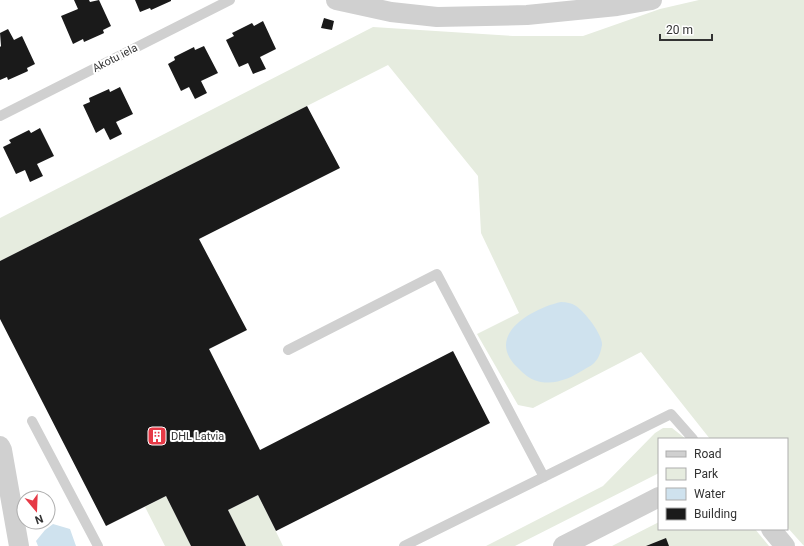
<svg xmlns="http://www.w3.org/2000/svg" width="804" height="546" viewBox="0 0 804 546" font-family="Roboto,sans-serif">
<style>
.green{fill:#e6ecdf}
.water{fill:#cfe2ee}
.building{fill:#1a1a1a}
.lines{fill:none;stroke-linecap:round;stroke-linejoin:round}
.lane{stroke:#d0d0d0;stroke-width:10}
.street{stroke:#d0d0d0;stroke-width:20}
.labels{text-anchor:middle;dominant-baseline:central;stroke-width:4;stroke-linejoin:round;paint-order:stroke}
.street-label{font-size:11px;fill:#333;stroke:#fff}
.poi-label{font-size:11px;fill:#333;stroke:#fff;text-anchor:start}
</style>
<rect width="100%" height="100%" fill="#fff"/>
<path class="green" d="M699 0H804V546L787 527V439H710L641 352 533 408 518 405 477 334 519 313 481 233 478 176 388 65 0 261V218L373 27 513 36H583L660 9Z
M663 428H672L686 439H659V473L515 546H486L603 486 655 433Z
M258 495 283 546H246L228 510Z
M166 496 191 546H165L145 507Z
M659 522V529H755L769 546H612Z"/>
<path class="water" d="M561 302C567 302 571 303 576 306 585 312 603 335 602 345 601 351 599 358 595 362 593 365 588 367 585 369 571 378 554 386 537 381 529 379 523 373 517 367 484 335 533 308 561 302Z
M53 524 70 529 76 546H38L36 541 45 530Z"/>
<path class="building" d="M74 0H89L90 2 99 0 111 26 103 30 104 33 102 34 84 42 83 39 73 44 61 16 78 9Z
M135 0H171V1L151 10 150 8 140 12Z
M324 18 334 21 332 30 321 28Z
M263 21 276 49 260 57 266 69 253 74 248 63 239 67 226 40 234 36 232 33 252 23 254 26Z
M8 29 14 40 22 36 35 64 27 68 28 71 26 72 8 80 7 77 0 80V47L1 46 0 33Z
M204 46 218 73 201 81 207 93 195 99 189 87 181 91 168 64 175 60 174 57 194 47 195 50Z
M120 87 133 114 116 122 122 134 110 140 104 128 96 133 83 105 90 102 89 98 109 89 110 92Z
M307 106 340 168 199 239 247 330 209 349 260 450 453 351 490 423 276 531 258 495 228 510 246 546H191L166 496 106 526 0 319V261Z
M40 128 54 156 37 164 43 176 30 182 25 170 16 174 3 147 11 143 9 140 29 130 31 133Z
M666 538 669 546H646Z"/>
<g class="lines">
<path class="lane" d="M0 116 230 0
M288 350 437 274 544 477
M32 421 98 546
M404 546 671 414 693 439"/>
<path class="street" d="M336 0 391 12 437 17 527 15 617 6 652 0
M0 446 2 450 19 546
M771 529 785 546
M563 546 659 497"/>
</g>
<defs>
<g id="building-square" transform="scale(1)"><rect x="-9" y="-9" width="18" height="18" rx="4" fill="#e63946" stroke="#fff"/><path d="M-4-6H4V6H1V3H-1V6H-4ZM-2.5-4.3h1.7v1.8h-1.7ZM.8-4.3h1.7v1.8H.8ZM-2.5-1h1.7V.8h-1.7ZM.8-1h1.7V.8H.8Z" fill="#fff"/></g>
</defs>
<g fill-rule="evenodd">
<use href="#building-square" x="157" y="436"/>
</g>
<g class="labels">
<g class="street-label">
<text transform="translate(115 58) rotate(-27)">Akotu iela</text>
</g>
<g class="poi-label">
<text x="171" y="436">DHL Latvia</text>
</g>
</g>
<rect x="658" y="438" width="130" height="92" fill="#ffffff" stroke="#adadad"/>
<rect x="666" y="451" width="20" height="6" fill="#d0d0d0" stroke="#adadad"/>
<text x="694" y="458" font-size="12" fill="#333333">Road</text>
<rect x="666" y="468" width="20" height="12" fill="#e6ecdf" stroke="#adadad"/>
<text x="694" y="478" font-size="12" fill="#333333">Park</text>
<rect x="666" y="488" width="20" height="12" fill="#cfe2ee" stroke="#adadad"/>
<text x="694" y="498" font-size="12" fill="#333333">Water</text>
<rect x="666" y="508" width="20" height="12" fill="#1a1a1a" stroke="#adadad"/>
<text x="694" y="518" font-size="12" fill="#333333">Building</text>
<g transform="translate(36 510) rotate(161)"><circle r="19" fill="#ffffff" stroke="#adadad"/>
<path d="M0-3L7 15L0 10L-7 15Z" fill="#e63946"/>
<text y="-6" font-size="11" font-weight="bold" text-anchor="middle" fill="#333333">N</text>
</g>
<path d="M660 34v6h52v-6" fill="none" stroke="#333333" stroke-width="2"/>
<text x="666" y="34" font-size="12" fill="#333333" stroke="#ffffff" stroke-width="3" paint-order="stroke">20 m</text>
</svg>
